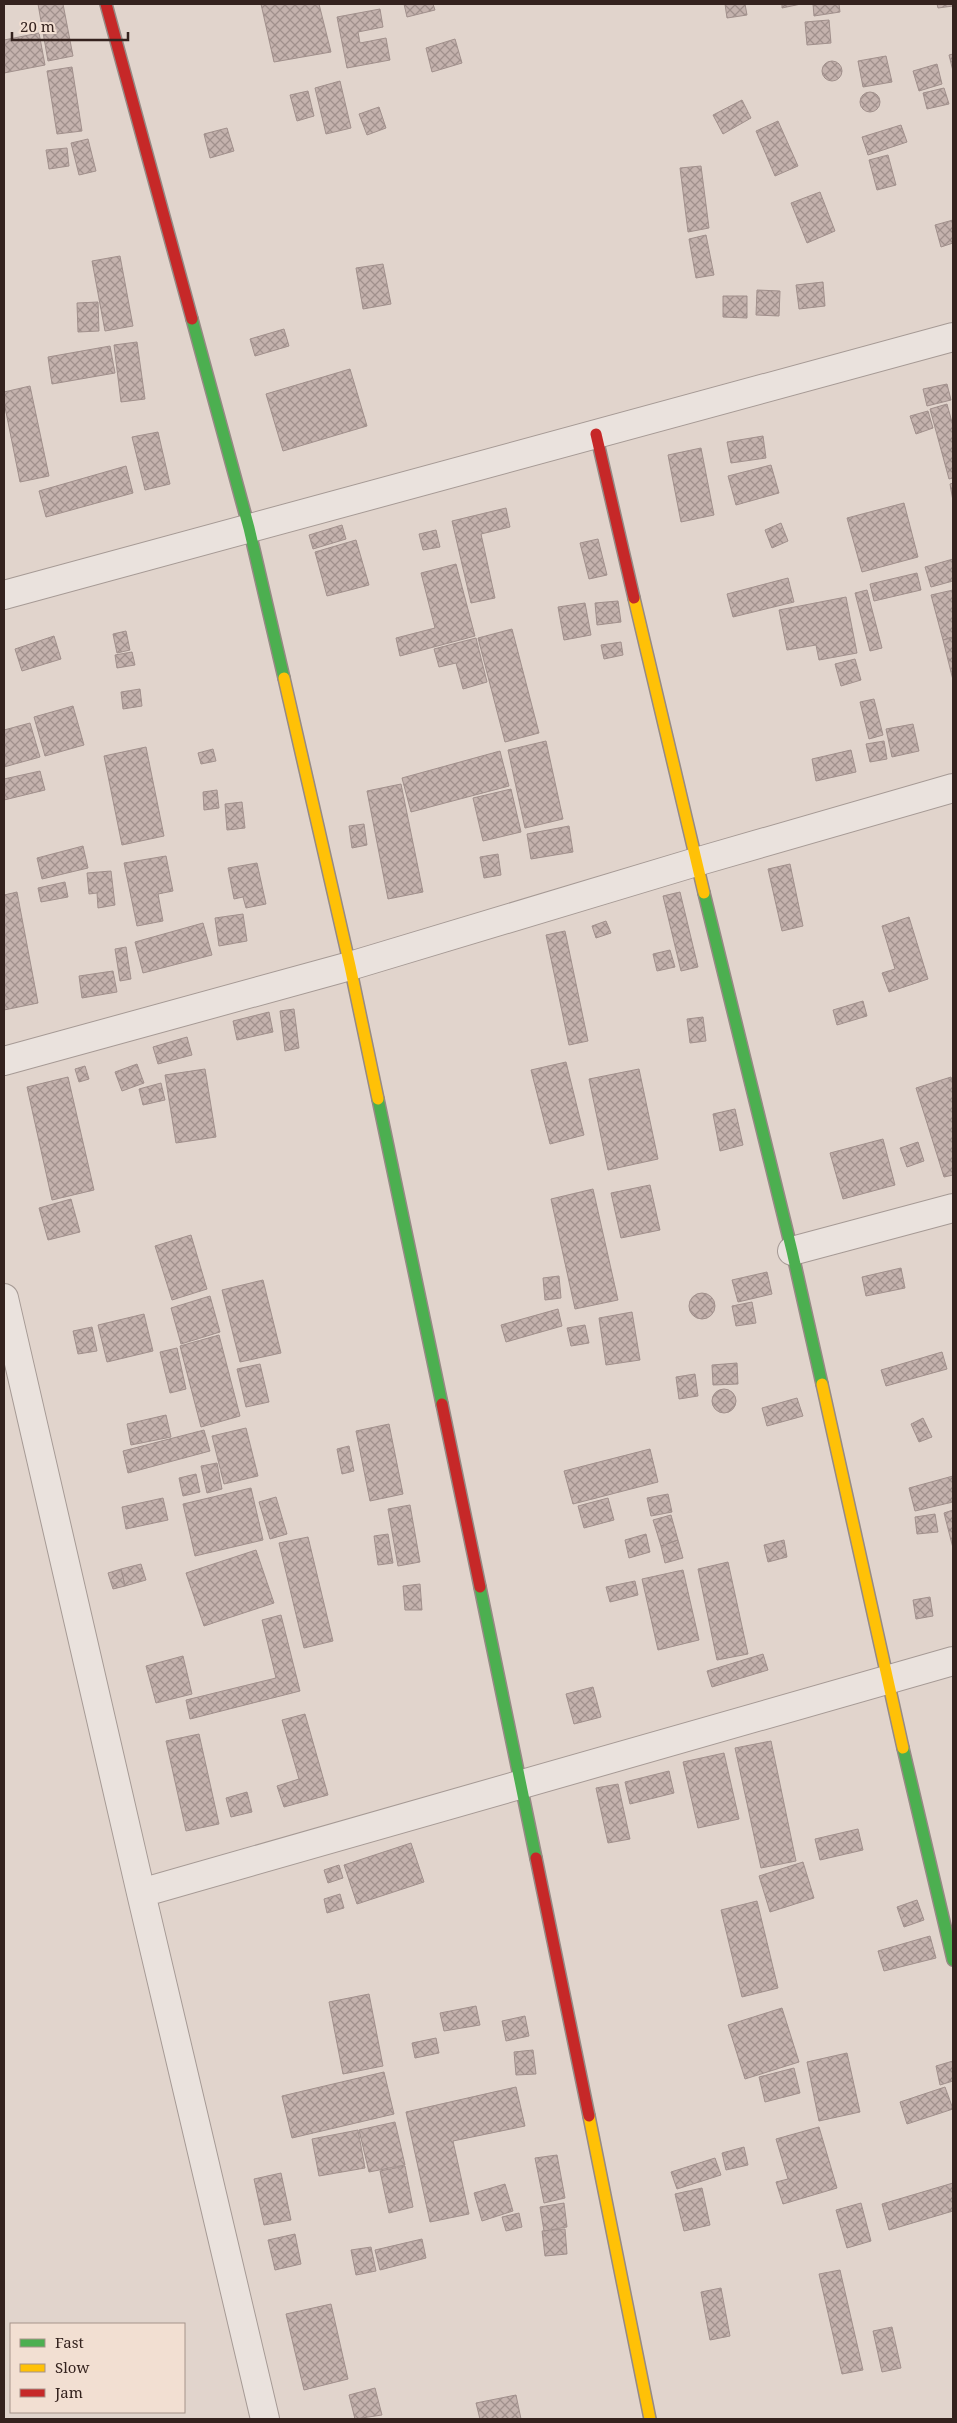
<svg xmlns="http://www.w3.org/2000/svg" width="957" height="2423" viewBox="0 0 957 2423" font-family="'Noto Serif',serif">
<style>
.building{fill:url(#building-cross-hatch);stroke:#a1908c}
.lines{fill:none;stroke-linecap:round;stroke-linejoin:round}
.street-casing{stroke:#a69a95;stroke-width:30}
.fast-casing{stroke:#968a85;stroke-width:14}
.slow-casing{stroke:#968a85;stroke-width:14}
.jam-casing{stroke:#968a85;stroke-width:14}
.street{stroke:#eae2dd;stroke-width:28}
.fast{stroke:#4caf50;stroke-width:11}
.slow{stroke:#ffc107;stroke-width:11}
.jam{stroke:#c62828;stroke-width:11}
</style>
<defs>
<pattern id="building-cross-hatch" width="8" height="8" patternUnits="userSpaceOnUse" patternTransform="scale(1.25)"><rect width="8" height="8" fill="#c4b2ad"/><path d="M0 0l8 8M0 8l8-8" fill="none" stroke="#a0908c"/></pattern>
</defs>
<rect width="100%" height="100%" fill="#e1d4cc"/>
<path class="building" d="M38 4H63L73 56 48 61Z
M261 4H319L331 52 274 62Z
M404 4H433L435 10 407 17Z
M725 4H745L747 15 727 18Z
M782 4H801L782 8Z
M813 4H839L840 12 814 16Z
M937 4H953V6L938 8Z
M380 9 383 27 358 32 360 43 386 38 390 60 347 68 337 17Z
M829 20 831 43 807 45 805 22Z
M39 33 45 65 4 73V40Z
M455 39 462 63 432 72 426 48Z
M953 54V71L949 55Z
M886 56 892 82 863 87 858 61Z
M822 71a10 10 0 1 1 20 0a10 10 0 1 1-20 0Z
M937 64 942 84 919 91 913 71Z
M72 67 82 131 57 134 47 71Z
M340 81 351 128 326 134 315 88Z
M944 88 949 104 927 109 923 93Z
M308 91 314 116 297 121 290 95Z
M860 102a10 10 0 1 1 20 0a10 10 0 1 1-20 0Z
M742 100 751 118 723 134 713 115Z
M379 107 386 128 367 135 359 114Z
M778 121 798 166 775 176 756 131Z
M901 125 907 142 868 155 862 137Z
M227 128 234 151 210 158 204 134Z
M88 139 96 171 79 175 71 143Z
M67 148 69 166 49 169 46 150Z
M888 155 896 185 877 190 869 160Z
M701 166 709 228 688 232 680 168Z
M820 192 835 231 807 243 791 203Z
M953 220V243L941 247 935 225Z
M706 235 714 275 696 278 689 239Z
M120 256 133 326 105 331 92 261Z
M383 264 391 304 363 309 356 268Z
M823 282 825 306 799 309 796 285Z
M757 290 780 291 779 316 756 315Z
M723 296H747V318L723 317Z
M98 302 99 331 78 332 77 303Z
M284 329 289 346 255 356 250 339Z
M137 342 145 399 121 402 114 345Z
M110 346 115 373 52 384 48 357Z
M350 369 367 426 283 451 266 394Z
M947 384 951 400 927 406 923 389Z
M30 386 49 476 20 482 4 402V392Z
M947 404 953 426V478L949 479 930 409Z
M928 411 933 428 916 434 910 416Z
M158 432 170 484 145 490 132 437Z
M763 436 766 458 731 463 727 442Z
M701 448 714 515 681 522 668 455Z
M771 465 779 493 736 505 728 476Z
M126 466 133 493 46 517 39 491Z
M953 483V501L950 484Z
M904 503 918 557 862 572 847 518Z
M506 508 510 527 481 534 495 598 471 603 452 521Z
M781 523 788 541 772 548 765 530Z
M342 525 346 539 313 549 309 535Z
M436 530 440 547 423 550 419 534Z
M598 539 607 575 589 579 580 543Z
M356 540 369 585 327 596 315 552Z
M953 559V581L931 587 925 567Z
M456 564 475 636 400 656 396 638 435 628 421 573Z
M917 573 921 590 874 601 870 584Z
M788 578 794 602 733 617 727 594Z
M867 590 882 648 870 651 855 593Z
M953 590V637L943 640 931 595Z
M846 597 857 653 819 660 816 645 787 650 779 610Z
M618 601 621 622 597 625 595 603Z
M585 603 591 635 564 640 558 607Z
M512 629 539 733 505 742 478 638Z
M126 631 130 650 117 653 113 634Z
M54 636 61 659 22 671 15 649Z
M953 637V680L943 640Z
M476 638 487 682 463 689 456 663 439 667 434 649Z
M621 642 623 655 604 659 601 645Z
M132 652 135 665 117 668 115 655Z
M855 659 861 680 841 686 835 664Z
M140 689 142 706 123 709 121 692Z
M874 699 883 735 869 739 860 702Z
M73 706 84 745 45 756 34 717Z
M30 723 40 757 4 767V730Z
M913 724 919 751 892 757 886 729Z
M546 741 563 819 525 828 508 750Z
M884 741 887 759 870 762 866 744Z
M146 747 164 836 122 845 104 756Z
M213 749 216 761 201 764 198 753Z
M851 750 856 772 816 781 812 759Z
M500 751 509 786 411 812 402 778Z
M40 771 45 790 4 800V779Z
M401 784 423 892 388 899 367 791Z
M511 789 521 832 483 841 473 798Z
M217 790 219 808 204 810 203 792Z
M242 802 245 828 227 830 225 804Z
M364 824 367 845 352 848 349 826Z
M569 826 573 852 531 859 527 834Z
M83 846 88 868 42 879 37 858Z
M498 854 501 875 484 878 480 857Z
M166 856 173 891 158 894 163 921 137 926 124 863Z
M257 863 266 904 246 908 243 897 234 899 228 868Z
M790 864 803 926 782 931 768 869Z
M111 871 115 905 98 908 97 893 89 894 87 873Z
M65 882 68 897 41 902 38 888Z
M17 892 38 1003 4 1010V895Z
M680 892 698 967 681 971 663 896Z
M243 914 247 941 219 946 215 918Z
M909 917 928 979 889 992 882 973 895 969 882 926Z
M606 921 611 933 596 938 592 926Z
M203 923 212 955 143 973 135 942Z
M565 931 588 1041 569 1045 546 935Z
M126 947 131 979 120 981 115 949Z
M670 950 675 967 657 971 653 954Z
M113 971 117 992 82 998 79 976Z
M863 1001 867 1016 837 1025 833 1010Z
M294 1009 299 1048 285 1051 280 1011Z
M269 1012 273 1032 237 1040 233 1021Z
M703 1017 706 1041 690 1043 687 1019Z
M187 1037 192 1055 158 1064 153 1047Z
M566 1062 584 1135 550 1144 531 1070Z
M137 1064 144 1083 122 1091 115 1072Z
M85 1066 89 1079 79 1082 75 1069Z
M205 1069 216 1137 176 1143 165 1075Z
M639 1069 658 1159 608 1170 589 1079Z
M68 1077 94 1190 52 1200 27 1087Z
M951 1077 953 1084V1175L944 1177 916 1088Z
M161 1083 165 1100 143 1105 139 1089Z
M735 1109 743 1145 720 1151 713 1114Z
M883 1139 895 1185 843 1199 830 1153Z
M918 1142 924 1161 907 1167 900 1148Z
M650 1185 660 1230 621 1238 611 1193Z
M593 1189 618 1300 575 1309 551 1199Z
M71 1199 80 1232 48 1240 39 1208Z
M191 1235 207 1289 172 1300 155 1246Z
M901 1268 905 1288 866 1296 862 1277Z
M767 1272 772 1294 738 1302 732 1280Z
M559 1276 561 1298 545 1300 543 1278Z
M263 1280 281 1353 240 1362 222 1290Z
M689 1306a13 13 0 1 1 26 0a13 13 0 1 1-26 0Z
M210 1296 220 1332 181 1344 171 1308Z
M752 1302 756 1323 736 1326 732 1306Z
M558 1309 562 1326 506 1342 501 1325Z
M632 1312 640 1360 606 1365 599 1318Z
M144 1314 153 1351 107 1362 98 1325Z
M585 1325 589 1343 571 1346 567 1328Z
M92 1327 97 1351 78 1354 73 1331Z
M219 1335 240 1416 201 1427 180 1346Z
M177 1348 186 1389 170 1393 160 1352Z
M942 1352 947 1369 886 1386 881 1370Z
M737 1363 738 1384 713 1385 712 1365Z
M260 1364 269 1402 246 1407 237 1369Z
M695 1374 698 1396 679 1399 676 1377Z
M712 1401a12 12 0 1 1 24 0a12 12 0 1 1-24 0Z
M797 1398 803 1416 767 1426 762 1408Z
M166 1415 171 1437 131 1445 127 1424Z
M923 1418 932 1437 919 1442 911 1424Z
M389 1424 403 1494 370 1501 356 1431Z
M246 1428 258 1476 224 1484 212 1436Z
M204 1430 210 1451 128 1473 123 1451Z
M349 1446 354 1471 342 1474 337 1449Z
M650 1449 658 1482 573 1504 564 1471Z
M217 1463 222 1489 207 1493 201 1466Z
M196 1474 200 1492 183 1496 179 1478Z
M953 1476V1502L915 1511 909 1488Z
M251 1488 263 1540 195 1556 183 1504Z
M668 1494 672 1512 651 1516 647 1498Z
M276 1497 287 1534 270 1539 259 1502Z
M163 1498 168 1520 126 1529 122 1507Z
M608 1498 614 1520 584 1528 578 1506Z
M410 1505 420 1562 398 1566 388 1509Z
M953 1510V1548L944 1513Z
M935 1514 938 1532 917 1534 915 1517Z
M671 1515 678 1540 661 1546 653 1520Z
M388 1534 393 1563 378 1565 374 1536Z
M646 1534 650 1552 629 1558 625 1540Z
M308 1537 333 1641 304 1648 279 1543Z
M678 1540 683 1558 665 1563 661 1546Z
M784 1540 787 1557 768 1562 764 1545Z
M256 1550 274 1603 204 1626 186 1573Z
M728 1562 748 1654 717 1660 698 1569Z
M141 1564 146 1580 125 1586 121 1569Z
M121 1569 125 1586 113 1589 108 1573Z
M683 1570 699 1640 658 1650 642 1579Z
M635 1581 638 1595 610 1602 606 1587Z
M420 1584 422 1610H405L403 1586Z
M930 1597 933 1616 916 1619 913 1600Z
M281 1615 300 1691 190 1719 186 1700 276 1678 262 1620Z
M763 1654 768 1670 712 1687 707 1671Z
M183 1656 192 1694 156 1703 146 1666Z
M593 1687 601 1717 574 1724 566 1694Z
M305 1714 328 1795 284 1807 277 1786 299 1779 282 1720Z
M199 1734 219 1824 186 1831 166 1741Z
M771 1741 796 1861 761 1868 735 1748Z
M724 1753 739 1819 698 1828 683 1762Z
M669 1771 674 1793 630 1804 625 1782Z
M618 1784 630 1839 608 1843 596 1788Z
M247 1792 252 1812 231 1817 226 1798Z
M858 1829 863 1850 820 1860 815 1839Z
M411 1843 424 1882 357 1904 344 1865Z
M803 1862 814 1898 770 1912 759 1876Z
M339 1865 343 1878 328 1883 324 1870Z
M340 1894 344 1908 327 1913 324 1899Z
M917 1900 924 1920 904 1927 897 1907Z
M757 1901 778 1988 742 1997 721 1910Z
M930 1936 936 1958 884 1971 878 1951Z
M369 1994 383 2066 343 2074 329 2002Z
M476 2006 480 2025 444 2031 440 2013Z
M782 2008 799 2062 745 2079 728 2025Z
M525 2016 529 2036 506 2041 502 2021Z
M436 2038 439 2053 415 2058 412 2043Z
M533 2050 536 2074 516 2075 514 2052Z
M847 2053 860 2112 819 2121 807 2062Z
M953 2061V2081L940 2085 936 2066Z
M794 2068 800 2093 765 2102 759 2077Z
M384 2072 394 2114 292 2138 282 2096Z
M516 2087 525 2126 453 2141 469 2214 430 2222 406 2112Z
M945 2087 953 2109 907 2124 900 2102Z
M395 2122 405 2165 369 2172 359 2130Z
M819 2127 837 2188 783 2204 776 2182 788 2179 776 2139Z
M358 2130 365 2168 319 2176 312 2139Z
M744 2147 748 2165 726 2170 722 2153Z
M557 2155 565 2198 544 2203 535 2158Z
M715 2158 721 2175 677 2189 671 2172Z
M405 2166 413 2207 389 2213 380 2171Z
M281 2173 291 2220 264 2225 254 2179Z
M953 2183V2211L889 2230 882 2204Z
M505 2184 513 2211 482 2221 474 2193Z
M702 2188 710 2225 684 2231 675 2194Z
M564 2203 567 2227 544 2231 540 2207Z
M861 2203 871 2241 847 2248 836 2210Z
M519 2213 522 2227 506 2231 502 2217Z
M565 2229 567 2254 545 2256 542 2231Z
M295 2234 301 2264 275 2270 268 2240Z
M422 2239 426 2258 380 2270 375 2250Z
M371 2247 376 2271 356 2275 351 2250Z
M840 2270 863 2370 842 2374 819 2274Z
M721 2288 730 2336 710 2340 701 2292Z
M331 2304 348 2379 304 2390 286 2314Z
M892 2327 901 2368 882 2372 873 2331Z
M375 2388 382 2415 355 2419 349 2395Z
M516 2395 521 2419H480L476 2403Z"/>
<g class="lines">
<g class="street-casing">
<path id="street" d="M4 595 953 337
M4 1061 350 966 696 862 953 788
M792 1251 953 1208
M4 1298 141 1893 265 2419
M141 1893 953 1661"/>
</g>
<g class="fast-casing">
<path id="fast" d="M192 319 249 528 284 678
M704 893 792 1251 822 1384
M378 1099 442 1404
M480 1587 536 1858
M903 1748 953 1960"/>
</g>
<g class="slow-casing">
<path id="slow" d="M634 598 704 893
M284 678 350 966 378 1099
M822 1384 903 1748
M589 2116 650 2419"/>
</g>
<g class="jam-casing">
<path id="jam" d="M106 4 192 319
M596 434 634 598
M442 1404 480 1587
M536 1858 589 2116"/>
</g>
<use href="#street" class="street"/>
<use href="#fast" class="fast"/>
<use href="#slow" class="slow"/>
<use href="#jam" class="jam"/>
</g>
<rect width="957" height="2423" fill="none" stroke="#34221e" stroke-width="10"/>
<rect x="10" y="2323" width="175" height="90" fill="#f2dfd2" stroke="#a6938a"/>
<rect x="20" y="2339" width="25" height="8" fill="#4caf50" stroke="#a6938a"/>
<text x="55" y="2348" font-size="15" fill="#34221e">Fast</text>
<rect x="20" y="2364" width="25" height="8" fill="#ffc107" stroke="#a6938a"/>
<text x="55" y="2373" font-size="15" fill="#34221e">Slow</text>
<rect x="20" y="2389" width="25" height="8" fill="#c62828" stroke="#a6938a"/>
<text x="55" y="2398" font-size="15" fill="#34221e">Jam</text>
<path d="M12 32v8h116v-8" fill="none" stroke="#34221e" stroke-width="2.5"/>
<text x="20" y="32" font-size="15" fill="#34221e" stroke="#f2dfd2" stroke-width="4" paint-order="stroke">20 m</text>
</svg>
